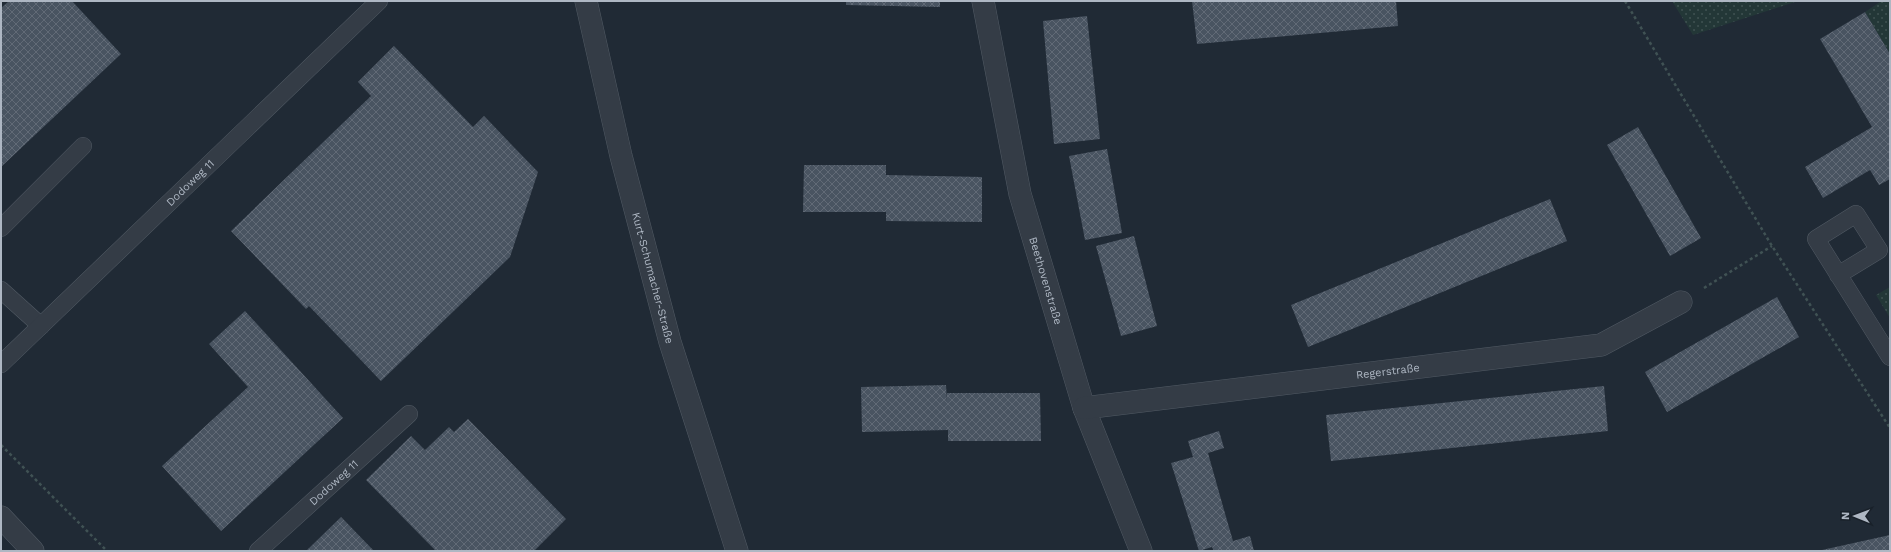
<svg xmlns="http://www.w3.org/2000/svg" width="1891" height="552" viewBox="0 0 1891 552" font-family="'Work Sans',sans-serif">
<style>
.park{fill:url(#park-dots)}
.building{fill:url(#building-cross-hatch)}
.lines{fill:none;stroke-linecap:round;stroke-linejoin:round}
.service-casing{stroke:#515a64;stroke-width:18}
.minor-casing{stroke:#515a64;stroke-width:23}
.tertiary-casing{stroke:#515a64;stroke-width:23}
.path{stroke:#405254;stroke-width:2.5;stroke-dasharray:3 3;stroke-linecap:butt}
.service{stroke:#343c46;stroke-width:17}
.minor{stroke:#343c46;stroke-width:22}
.tertiary{stroke:#343c46;stroke-width:22}
.labels{text-anchor:middle;dominant-baseline:central;stroke-width:3.5;stroke-linejoin:round;paint-order:stroke}
.street-label{font-size:11px;fill:#aeb7c3;stroke:#19212a}
</style>
<defs>
<pattern id="park-dots" width="8" height="8" patternUnits="userSpaceOnUse"><rect width="8" height="8" fill="#233737"/><path d="M2 2h.1M6 6h.1" fill="none" stroke="#405252" stroke-width="1.8" stroke-linecap="round"/></pattern>
<pattern id="building-cross-hatch" width="8" height="8" patternUnits="userSpaceOnUse"><rect width="8" height="8" fill="#495461"/><path d="M0 0l8 8M0 8l8-8" fill="none" stroke="#616a76"/></pattern>
</defs>
<rect width="100%" height="100%" fill="#202a35"/>
<path class="park" d="M1672 1H1798L1693 35Z
M1890 1V54L1865 12 1880 2Z
M1890 287V318L1876 295Z"/>
<path class="building" d="M9 1H72L121 54 1 167V8Z
M846 1H940V7L846 5Z
M1192 1H1396L1398 26 1197 44Z
M1865 12 1890 54V179L1879 185 1870 170 1823 198 1805 167 1872 127 1820 39Z
M1087 16 1100 139 1054 144 1043 21Z
M394 46 473 127 484 116 538 172 510 257 381 381 309 306 306 309 231 231 371 96 358 82Z
M1638 127 1701 238 1670 256 1607 145Z
M1107 149 1122 233 1085 240 1069 156Z
M804 165H886V175L982 177V222L886 221V212H803Z
M1550 199 1567 241 1308 347 1291 305Z
M1134 236 1157 326 1121 336 1096 246Z
M1777 297 1799 337 1667 412 1645 372Z
M245 311 343 418 221 531 162 466 248 387 209 344Z
M946 385 947 401V393H1040L1041 441H948V430L862 432 861 387Z
M1604 386 1608 431 1331 461 1326 415Z
M468 419 566 519 534 551H436L366 480 411 436 425 450 449 427 454 432Z
M1219 431 1224 448 1208 453 1224 510 1233 541 1250 536 1254 551H1214L1212 547 1199 551 1171 463 1193 457 1188 441Z
M341 517 374 551H306Z
M1890 535V551H1822V550Z"/>
<g class="lines">
<g class="service-casing">
<g id="service">
<path d="M1 228 83 146"/>
<path d="M1838 275 1879 250 1856 214 1816 239 1890 357"/>
<path d="M1 290 41 326"/>
<path id="s1" d="M1 364 379 1"/>
<path id="s2" d="M258 551 409 414"/>
</g>
</g>
<g class="minor-casing">
<g id="minor">
<path id="s3" d="M983 1 1020 194 1084 408 1141 551"/>
<path id="s4" d="M1084 408 1601 345 1681 302"/>
<path d="M1 517 33 551"/>
</g>
</g>
<g class="tertiary-casing">
<g id="tertiary">
<path id="s5" d="M586 1 621 156 670 342 737 551"/>
</g>
</g>
<path class="path" d="M1625 1 1772 246 1890 428
M1704 288 1772 246
M1 445 107 551"/>
<use href="#service" class="service"/>
<use href="#minor" class="minor"/>
<use href="#tertiary" class="tertiary"/>
</g>
<g class="labels">
<g class="street-label">
<text stroke="none"><textPath href="#s1" startOffset="262">Dodoweg 11</textPath></text>
<text stroke="none"><textPath href="#s5" startOffset="285">Kurt-Schumacher-Straße</textPath></text>
<text stroke="none"><textPath href="#s3" startOffset="287">Beethovenstraße</textPath></text>
<text stroke="none"><textPath href="#s4" startOffset="306">Regerstraße</textPath></text>
<text stroke="none"><textPath href="#s2" startOffset="102">Dodoweg 11</textPath></text>
</g>
</g>
<rect width="1891" height="552" fill="none" stroke="#aeb7c3" stroke-width="4"/>
<g transform="translate(1855 516) rotate(271)" stroke="#19212a" stroke-width="3" paint-order="stroke">
<path d="M0-3L7 15L0 10L-7 15Z" fill="#aeb7c3"/>
<text y="-6" font-size="11" font-weight="bold" text-anchor="middle" fill="#aeb7c3">N</text>
</g>
</svg>
